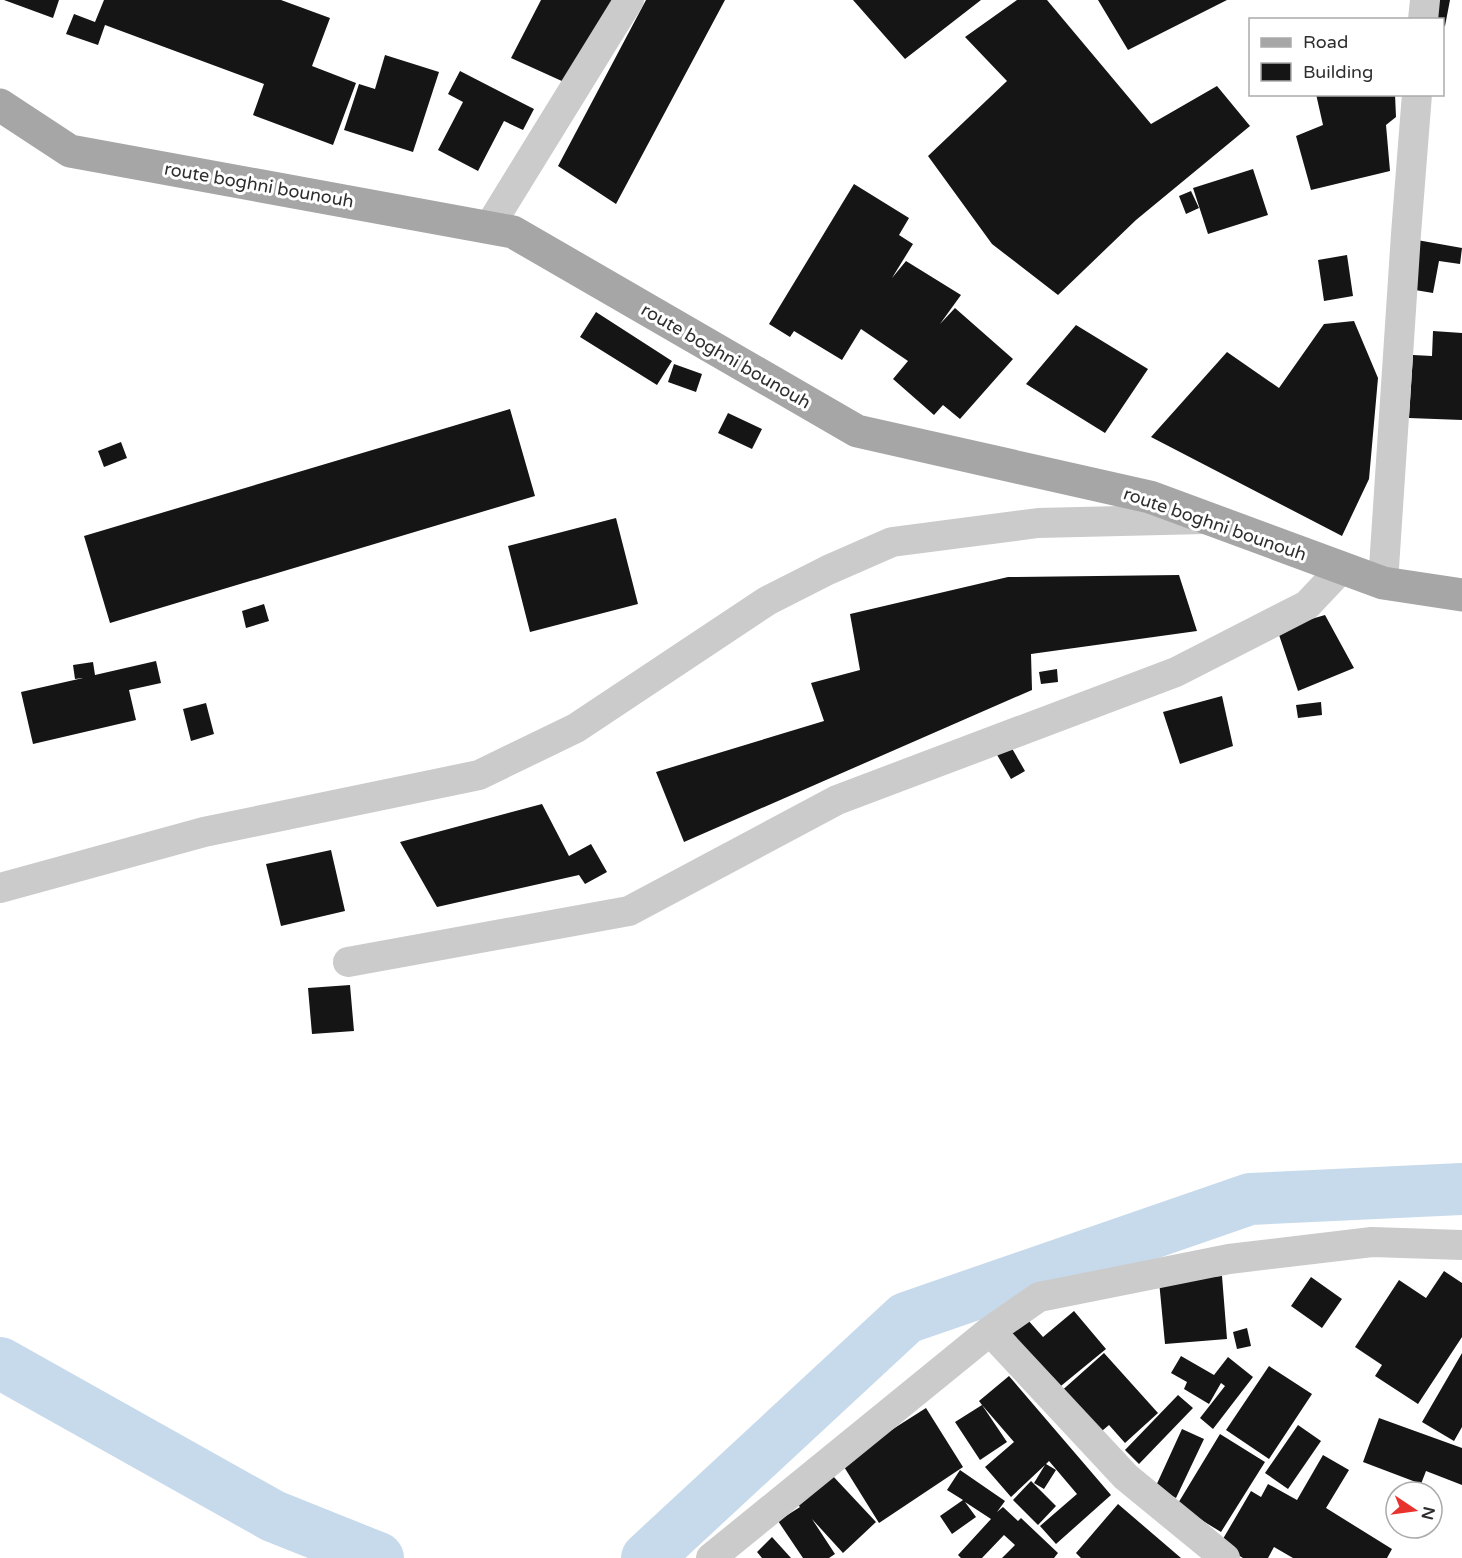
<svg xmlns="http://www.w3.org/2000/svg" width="1462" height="1558" viewBox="0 0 1462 1558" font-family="'Varela Round',sans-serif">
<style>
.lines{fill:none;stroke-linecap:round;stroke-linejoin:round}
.river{stroke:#c7daec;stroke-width:52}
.building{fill:#151515}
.minor{stroke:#cbcbcb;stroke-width:30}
.major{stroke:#a6a6a6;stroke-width:33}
.labels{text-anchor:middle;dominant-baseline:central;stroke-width:6;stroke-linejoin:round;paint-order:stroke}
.street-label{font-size:18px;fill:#2e2e2e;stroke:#fff}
</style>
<rect width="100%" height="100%" fill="#fff"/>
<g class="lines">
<path class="river" d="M0 1363 273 1516 378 1558
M647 1558 906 1318 1250 1199 1462 1189"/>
</g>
<path class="building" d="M4 0H59L53 18Z
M104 0H281L330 18 312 66 356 83 333 145 253 115 264 84 105 25 98 45 66 34 74 14 95 22Z
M541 0H613L564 82 511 58Z
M646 0H725L616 204 558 166Z
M853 0H981L905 59Z
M1017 0H1047L1151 124 1217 86 1250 126 1136 220 1058 295 992 244 928 156 1007 81 965 37Z
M1098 0H1227L1128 50Z
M1429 0H1450L1445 26H1442V20H1425Z
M385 55 439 72 413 152 344 130 359 84 375 89Z
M460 71 534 109 523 130 504 121 478 171 438 150 463 102 448 94Z
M1316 94H1395L1396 117 1386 125 1390 171 1311 190 1296 136 1323 125Z
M1253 169 1268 215 1208 234 1193 188Z
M854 184 909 218 899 235 913 244 892 278 906 261 961 295 940 324 955 308 1013 359 960 419 943 405 934 415 893 379 908 361 861 329 842 360 794 331 790 337 769 324Z
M1191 191 1199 208 1186 214 1179 196Z
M1417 240 1462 248 1460 264 1439 261 1433 293 1409 289Z
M1347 255 1353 296 1324 301 1318 260Z
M596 312 672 361 657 385 580 337Z
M1354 321 1378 378 1369 479 1342 536 1151 437 1227 352 1279 388 1324 324Z
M1076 325 1148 369 1105 433 1026 384Z
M1433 331 1462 333V420L1409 418 1413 355 1432 356Z
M674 364 702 374 696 392 668 382Z
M510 409 535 496 110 623 84 536Z
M728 413 762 429 752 449 718 433Z
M121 442 127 458 104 467 98 451Z
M616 518 638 604 530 632 508 546Z
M1179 575 1197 631 1031 654 1032 690 684 842 656 772 824 721 811 683 860 670 850 614 1008 577Z
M264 604 269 621 246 628 242 611Z
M1325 615 1354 668 1298 691 1277 629Z
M156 661 161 683 129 690 136 720 33 744 21 692 83 678 75 679 73 665 93 662 95 675Z
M1057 669 1058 682 1041 684 1039 672Z
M1222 696 1233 746 1180 764 1163 712Z
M1321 702 1322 715 1298 718 1296 705Z
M206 703 214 734 191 741 183 709Z
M1010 745 1025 771 1011 779 996 753Z
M542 804 569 856 591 844 607 872 585 884 579 875 437 907 400 842Z
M331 850 345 911 281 926 266 864Z
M350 985 354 1031 312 1034 308 988Z
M1444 1271 1462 1283V1337L1418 1404 1375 1376 1382 1365 1355 1347 1399 1280 1426 1298Z
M1222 1276 1227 1339 1165 1344 1159 1281Z
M1311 1277 1342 1299 1322 1328 1291 1306Z
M1074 1311 1106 1349 1056 1390 1009 1334 1027 1319 1043 1337Z
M1247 1328 1251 1346 1237 1349 1233 1332Z
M1104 1353 1158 1413 1125 1443 1109 1425 1096 1436 1058 1394Z
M1462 1353V1427L1454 1441 1422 1422Z
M1181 1356 1214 1375 1228 1357 1253 1377 1213 1429 1200 1418 1225 1386 1221 1383 1209 1404 1184 1389 1187 1382 1171 1373Z
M1269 1366 1312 1394 1269 1459 1226 1430Z
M1009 1376 1111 1495 1056 1544 1040 1526 1077 1494 1049 1461 1046 1464 1056 1470 1044 1489 1034 1483 1045 1465 1011 1497 985 1467 1014 1442 982 1405 1007 1442 980 1460 955 1422 982 1405 979 1401Z
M1178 1395 1193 1408 1139 1464 1125 1450Z
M926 1408 963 1467 879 1523 841 1462Z
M1379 1418 1462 1448V1485L1426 1471 1421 1484 1363 1462Z
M1298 1425 1321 1441 1288 1489 1265 1473Z
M1182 1429 1204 1439 1176 1498 1155 1488Z
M1220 1434 1265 1462 1221 1532 1177 1505Z
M1323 1455 1349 1470 1326 1508 1392 1549 1387 1558H1293L1274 1547 1268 1558H1243L1220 1544 1251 1491 1261 1497 1268 1484 1297 1500Z
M960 1470 1005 1501 997 1512 1003 1507 1018 1521 1021 1518 1058 1553 1054 1558H1002L1015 1545 1004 1535 982 1558H961L958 1555 991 1519 965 1502 976 1517 952 1534 940 1516 963 1500 947 1490Z
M831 1474 876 1522 843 1553 812 1519 835 1554 829 1558H803L778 1521 800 1507 798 1505Z
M1031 1481 1056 1506 1038 1525 1013 1500Z
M1118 1504 1181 1558H1081L1076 1553Z
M772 1537 791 1558H762L757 1552Z"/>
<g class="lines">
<path class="minor" d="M1423 20 1425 0
M489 227 629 0
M1383 583 1406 234 1417 94
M0 888 204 832 479 775 576 728 767 601 828 570 892 542 1038 523 1205 519
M348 962 629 911 837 800 1176 672 1307 605 1342 568
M990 1331 1039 1297 1229 1259 1372 1242 1462 1245
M711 1558 990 1331 1126 1477 1225 1558"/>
<path class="major" d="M0 105 70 151 513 232 857 431 1150 497 1383 583 1462 595"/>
</g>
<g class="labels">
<g class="street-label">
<text transform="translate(259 185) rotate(10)">route boghni bounouh</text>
<text transform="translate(726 356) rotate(30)">route boghni bounouh</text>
<text transform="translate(1215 524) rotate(19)">route boghni bounouh</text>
</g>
</g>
<rect x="1249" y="18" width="195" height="78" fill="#ffffff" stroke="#ababab" stroke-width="1.5"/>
<rect x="1261" y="38" width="30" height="9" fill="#a6a6a6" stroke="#ababab" stroke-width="1.5"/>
<text x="1303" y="48" font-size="18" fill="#2e2e2e">Road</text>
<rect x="1261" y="63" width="30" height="18" fill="#151515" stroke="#ababab" stroke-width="1.5"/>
<text x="1303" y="78" font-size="18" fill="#2e2e2e">Building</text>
<g transform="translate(1414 1510) rotate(103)"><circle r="28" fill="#ffffff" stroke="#ababab" stroke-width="1.5"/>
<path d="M0-4.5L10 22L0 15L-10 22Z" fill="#e8322d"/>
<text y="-9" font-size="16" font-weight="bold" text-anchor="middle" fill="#2e2e2e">N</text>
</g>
</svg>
